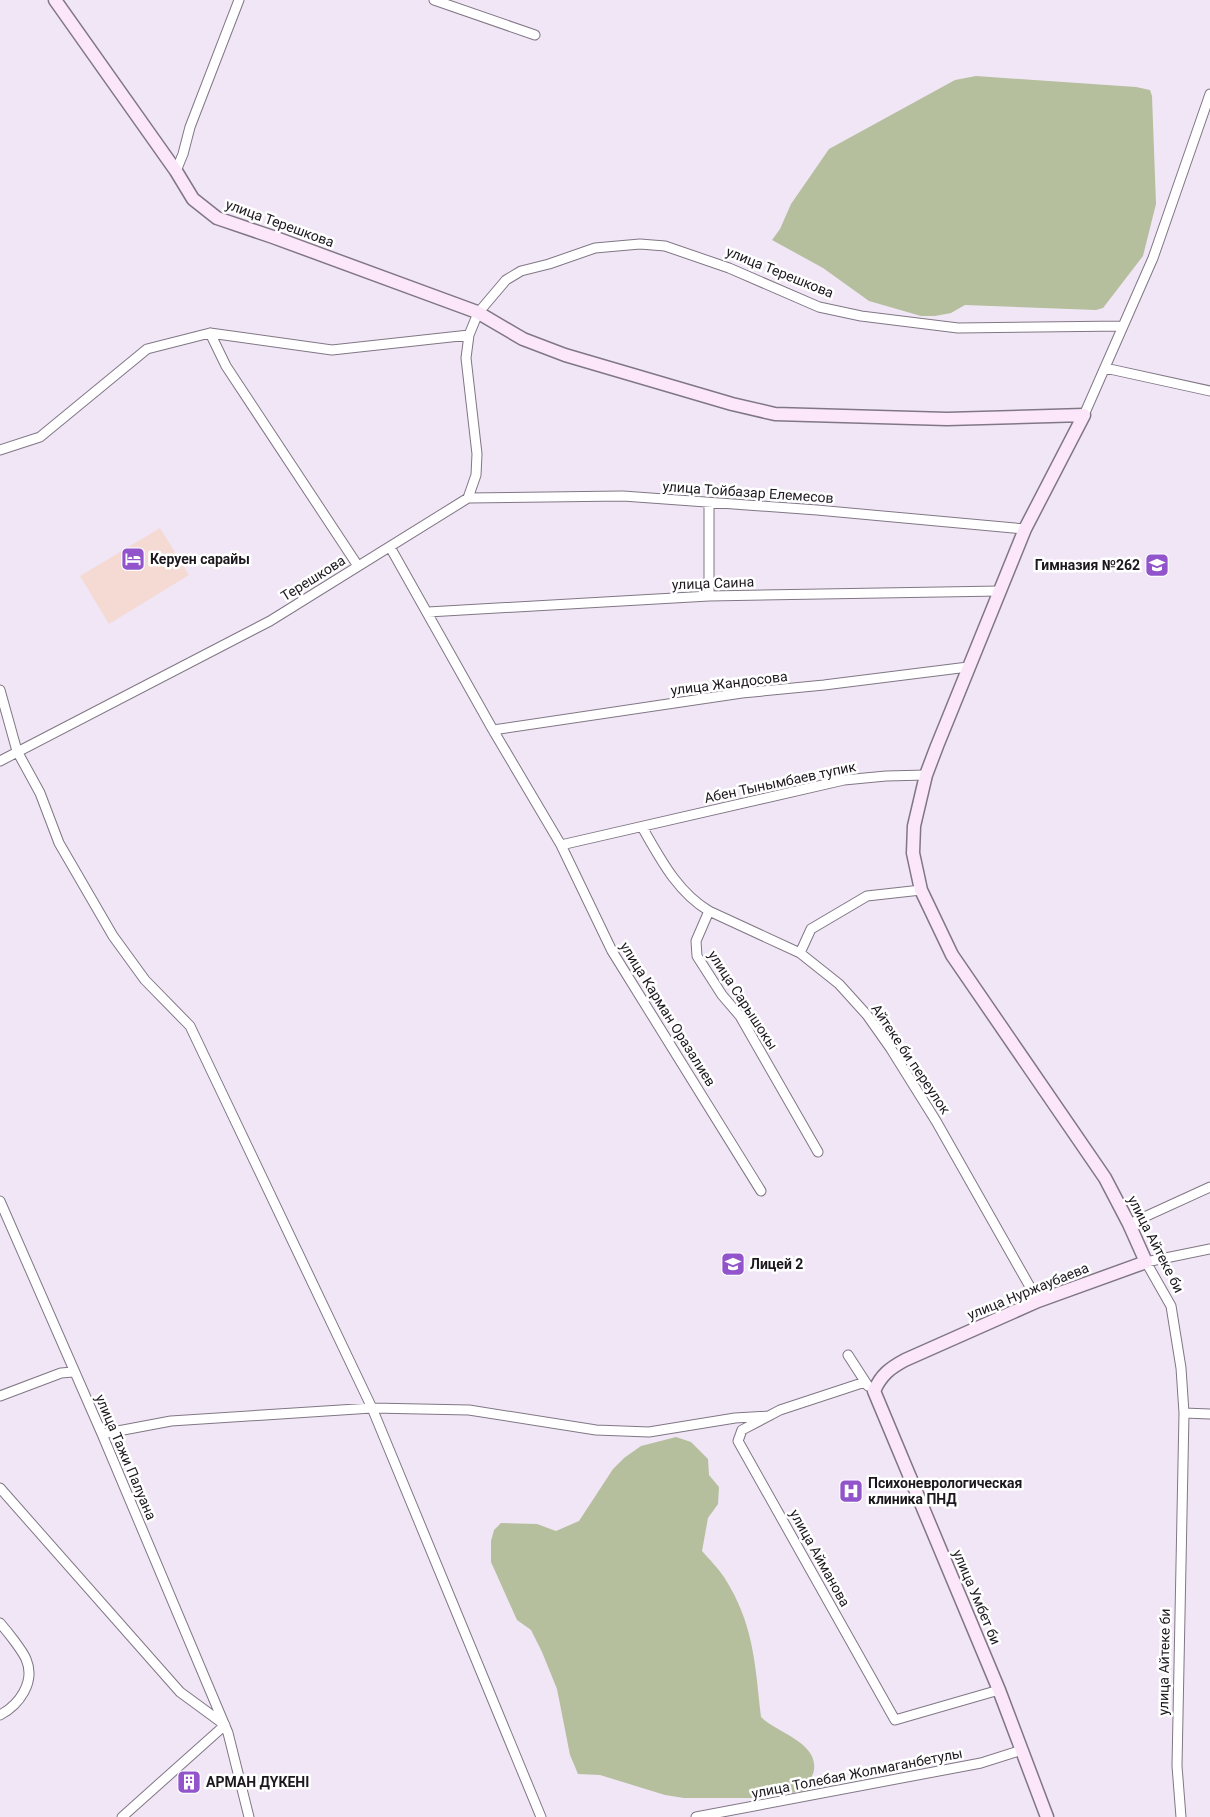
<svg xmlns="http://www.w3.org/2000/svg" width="1210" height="1817" viewBox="0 0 1210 1817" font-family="Roboto,sans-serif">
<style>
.commercial{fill:#f4dad3}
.green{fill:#b5bf9e}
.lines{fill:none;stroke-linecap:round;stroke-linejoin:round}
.street-casing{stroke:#807785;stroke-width:11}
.secondary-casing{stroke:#807785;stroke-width:15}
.street{stroke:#fff;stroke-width:9}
.secondary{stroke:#fce7fa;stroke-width:12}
.labels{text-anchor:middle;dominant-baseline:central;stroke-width:5;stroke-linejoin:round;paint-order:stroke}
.street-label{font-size:14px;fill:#1c181e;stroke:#fff}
.poi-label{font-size:14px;font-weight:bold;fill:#1c181e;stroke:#fff;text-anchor:start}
</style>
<rect width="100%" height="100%" fill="#f1e6f6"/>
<path class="commercial" d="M160 528 189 575 109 624 80 576Z"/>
<path class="green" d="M976 76 1136 87 1150 90 1152 96 1156 204 1143 256 1103 308 1096 310 965 305 951 313 935 316H921L869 301 823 268 772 240 780 229 791 204 829 149 955 80Z
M676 1437 691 1442 708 1459 709 1475 719 1487 718 1504 708 1518 702 1551C709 1559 718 1568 724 1577 754 1624 755 1664 761 1717 777 1733 818 1742 814 1770 813 1777 806 1785 803 1791L762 1798H684L665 1795 600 1775 578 1774 570 1755 557 1689 542 1652 531 1630 517 1620 491 1562V1541L494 1530 501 1523 537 1524 556 1531 579 1521 613 1469 624 1458 641 1446Z"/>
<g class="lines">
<g class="street-casing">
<path id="street" d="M434 0 535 35
M176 171 183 154 190 127 239 0
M210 333 226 366 358 566
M1105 368 1210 391
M1084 415 1153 258 1210 94
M0 450 40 437 147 349 210 333 332 350 469 335
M468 498 623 496 817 510 1025 529
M390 547 493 730 561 845 612 951 761 1191
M709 596V503
M428 612 709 596 1000 591
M0 690 17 751 40 793 59 843 113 936 145 980 190 1026 372 1408 541 1817
M493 730 742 693 824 685 968 667
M0 761 270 621 468 498 476 475 477 454 466 358 469 335 478 313 506 280 521 271 549 264 595 248 640 244 665 246 729 268 819 307 861 316 958 328 1123 326
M642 827C660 858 677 892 709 911L800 953 839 984 867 1015 891 1049 936 1121 1038 1301
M561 845 844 780 886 776 926 775
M709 911 696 941 697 956 722 995 740 1016 818 1152
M800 953 811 929 867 896 921 890
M0 1201 102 1434 228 1733 249 1817
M1129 1224 1210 1187
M848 1355 868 1386
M865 1382 780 1410 742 1430 738 1441 895 1720 999 1690
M0 1396 61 1373 73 1372
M1184 1413 1210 1414
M102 1434 171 1421 372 1408 469 1410 596 1430 649 1432 735 1418 769 1416
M0 1488 180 1692 225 1725 122 1817
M0 1623C7 1631 22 1650 26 1659 36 1682 19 1705 0 1715
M696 1817 981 1763 1022 1750
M1181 1817 1177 1766 1184 1413 1181 1368 1171 1306 1146 1262 1210 1249"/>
</g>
<g class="secondary-casing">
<path id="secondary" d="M55 0 176 171 193 199 217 218 273 237 477 312 523 339 565 355 732 404 775 414 947 419 1084 415 1025 529 937 746 926 775 914 826 913 853 921 890 952 955 1105 1178 1129 1224 1146 1262 1038 1301 905 1360C890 1368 881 1375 874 1391L999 1690 1047 1817"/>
</g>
<use href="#street" class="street"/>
<use href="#secondary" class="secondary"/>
</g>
<defs>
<g id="hotel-square" transform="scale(1.25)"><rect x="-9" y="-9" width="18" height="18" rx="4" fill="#9154cb" stroke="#fff"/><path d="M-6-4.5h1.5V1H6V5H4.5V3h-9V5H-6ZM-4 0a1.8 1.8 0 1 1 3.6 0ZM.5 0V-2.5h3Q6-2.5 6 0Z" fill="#fff"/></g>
<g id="school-square" transform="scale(1.25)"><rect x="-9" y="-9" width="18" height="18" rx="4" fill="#9154cb" stroke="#fff"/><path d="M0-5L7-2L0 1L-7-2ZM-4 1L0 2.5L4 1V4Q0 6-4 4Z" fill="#fff"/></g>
<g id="hospital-square" transform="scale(1.25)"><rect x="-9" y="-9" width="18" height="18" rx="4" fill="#9154cb" stroke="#fff"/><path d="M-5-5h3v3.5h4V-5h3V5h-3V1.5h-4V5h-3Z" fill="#fff"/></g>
<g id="building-square" transform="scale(1.25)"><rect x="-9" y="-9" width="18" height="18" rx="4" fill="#9154cb" stroke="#fff"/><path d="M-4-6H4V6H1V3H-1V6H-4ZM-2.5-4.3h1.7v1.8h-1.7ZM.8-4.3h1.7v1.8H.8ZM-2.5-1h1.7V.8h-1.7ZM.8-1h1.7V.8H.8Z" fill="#fff"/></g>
</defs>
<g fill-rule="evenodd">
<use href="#hotel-square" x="133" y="559"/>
<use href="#school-square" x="1157" y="565"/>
<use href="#school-square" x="733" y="1264"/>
<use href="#hospital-square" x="851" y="1491"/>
<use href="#building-square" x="189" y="1782"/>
</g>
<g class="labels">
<g class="street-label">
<text transform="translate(280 223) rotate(20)">улица Терешкова</text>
<text transform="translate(780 272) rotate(22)">улица Терешкова</text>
<text transform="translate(748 492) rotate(4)">улица Тойбазар Елемесов</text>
<text transform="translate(313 578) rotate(-32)">Терешкова</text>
<text transform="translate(713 583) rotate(-2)">улица Саина</text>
<text transform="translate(729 683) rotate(-7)">улица Жандосова</text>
<text transform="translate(780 782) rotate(-12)">Абен Тынымбаев тупик</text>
<text transform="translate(743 1000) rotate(57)">улица Сарышокы</text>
<text transform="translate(668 1014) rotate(58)">улица Карман Оразалиев</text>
<text transform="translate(911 1059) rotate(56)">Айтеке би переулок</text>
<text transform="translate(1156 1244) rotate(63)">улица Айтеке би</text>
<text transform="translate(1028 1291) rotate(-22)">улица Нуржаубаева</text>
<text transform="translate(126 1457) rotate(67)">улица Тажи Палуана</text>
<text transform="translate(820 1558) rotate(61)">улица Айманова</text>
<text transform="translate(977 1597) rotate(67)">улица Умбет би</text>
<text transform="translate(1164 1662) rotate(-89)">улица Айтеке би</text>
<text transform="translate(857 1773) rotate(-11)">улица Толебая Жолмаганбетулы</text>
</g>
<g class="poi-label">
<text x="150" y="559">Керуен сарайы</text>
<text x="1140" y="565" text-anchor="end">Гимназия №262</text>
<text x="750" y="1264">Лицей 2</text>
<text x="868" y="1483">Психоневрологическая<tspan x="868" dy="16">клиника ПНД</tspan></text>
<text x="206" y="1782">АРМАН ДҮКЕНІ</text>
</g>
</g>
</svg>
